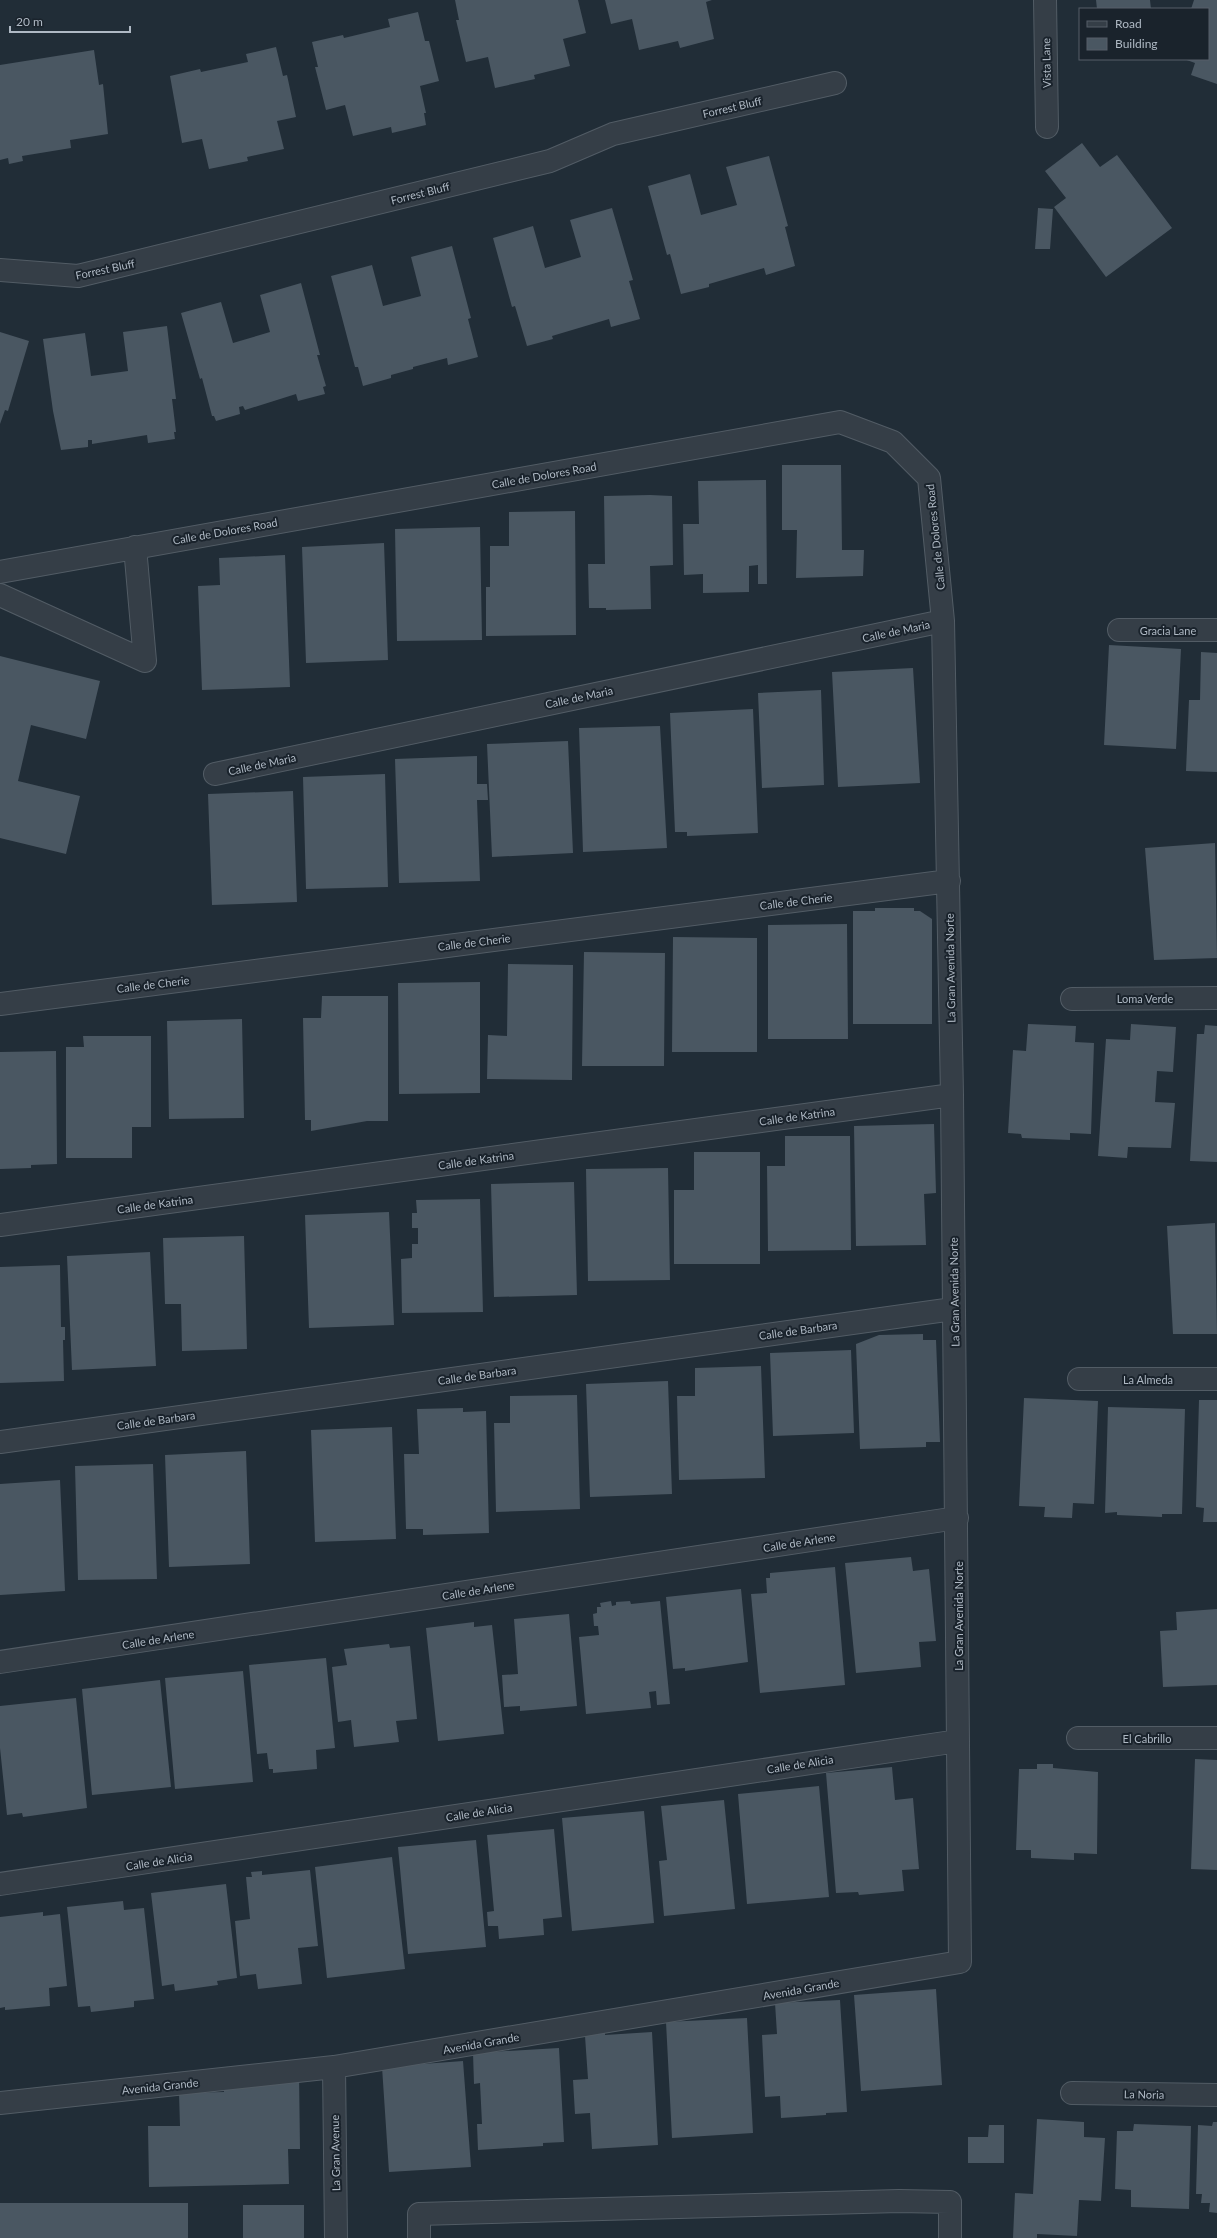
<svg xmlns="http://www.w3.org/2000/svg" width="1217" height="2238" viewBox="0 0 1217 2238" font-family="Lato,sans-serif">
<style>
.building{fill:#4a5762}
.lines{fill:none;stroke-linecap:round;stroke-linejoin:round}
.minor-casing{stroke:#525c65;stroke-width:24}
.minor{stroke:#353e47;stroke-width:22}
.labels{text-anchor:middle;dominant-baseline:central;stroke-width:4;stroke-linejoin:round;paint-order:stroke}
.street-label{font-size:11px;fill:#afb9c4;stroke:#1a232c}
</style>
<rect width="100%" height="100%" fill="#212d37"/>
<path class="building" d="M455 0H578L586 33 563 39 570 66 534 75 535 79 495 88 488 57 466 62 456 20H459Z
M605 0H712L706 2 714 39 680 48 678 41 639 50 632 19 611 24Z
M1096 0H1150L1151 9H1097Z
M1194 0H1217V84L1191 75 1195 63 1184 59H1208V9H1191Z
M418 12 425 41H429L439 81 420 86 426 113H424L426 125 392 133 391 127 353 136 345 105 326 110 315 67H318L312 42 343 35 344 38 390 27 388 19Z
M276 47 283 76 287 75 296 117 277 121 284 149 247 157 248 161 209 169 202 139 182 143 170 76 200 69 201 72 248 62 246 54Z
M94 50 99 85 103 84 108 134 70 140 71 148 22 156 23 161 9 164 8 158 0 160V65Z
M1082 143 1100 167 1117 155 1172 228 1106 277 1054 207 1066 198 1045 171Z
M769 156 788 226 785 227 795 266 766 275 764 268 709 284V287L681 294 670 254 667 255 648 186 690 174 701 215 737 205 726 167Z
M612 208 633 280 629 281 640 319 611 327 609 319 552 336 553 339 527 346 515 306 512 307 493 238 533 226 545 268 581 257 570 220Z
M1038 208 1053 209 1050 249H1035Z
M452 246 471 318 468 319 478 357 448 365 447 358 413 367V369L391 375V378L363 386 358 367H355L331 276 372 265 383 306 421 296 411 257Z
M301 283 320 355H317L326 386 323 387 325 394 298 401 296 394 245 410 243 406 239 407 240 414 216 421 214 416H212L202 378 200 379 181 313 221 302 233 343 270 332 260 295Z
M167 326 176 399H172L176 432H174L175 439 148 443 147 435 92 444V440H88V447L61 450 53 411 43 339 85 333 91 376 128 371 123 332Z
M0 332 29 341 8 411 5 410 0 424Z
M782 465H841L842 550H864L863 576 796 578 797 530H782Z
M766 480 767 584H758V565L749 566V592L703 593V574L684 575 683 524H699L698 481Z
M650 495 672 496 673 565 650 566 651 609 606 610V608H589L588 564H605L604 496Z
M575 511 576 635 486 636V587H490V546H509V512Z
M480 527 482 640 397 641 395 529Z
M384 543 388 660 306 663 302 547Z
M285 555 290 687 202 690 198 586 220 585 219 558Z
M1109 645 1181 649 1176 749 1104 745Z
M1201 652 1217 653V772L1186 771 1189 700H1200Z
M0 656 100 681 86 739 31 725 18 781 80 796 66 854 0 838Z
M913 668 920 783 838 787 832 672Z
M821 690 824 785 762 788 758 693Z
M753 709 758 833 687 836V832H675L670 713Z
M660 726 667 848 583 852 579 728Z
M568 741 573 853 492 857 487 744Z
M477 756V784H487L488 800H477L480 881 399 883 395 759Z
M385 774 388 887 306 889 303 777Z
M293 791 297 902 212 905 208 794Z
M1215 843 1217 958 1154 960 1145 848Z
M875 908H914V911H920L932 919V1024H853V911H875Z
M847 924 848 1039H768V925Z
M673 937 757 938V1052H672Z
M584 952 665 953 664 1066H582Z
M508 964 573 965 572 1080 487 1079 488 1035 507 1036Z
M480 982V1093L399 1094 398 983Z
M322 996H388V1121H367L311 1131V1120H305L303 1018H321Z
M242 1019 244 1118 169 1119 167 1021Z
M1028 1024 1076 1026 1075 1042 1094 1043 1091 1134 1070 1133V1140L1022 1138 1021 1134 1008 1133 1013 1050 1026 1051Z
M1131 1024 1176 1027 1173 1072 1157 1071 1155 1102 1175 1103 1171 1148 1128 1147 1127 1158 1098 1156 1106 1039 1130 1040Z
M1205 1025 1217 1026V1162L1190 1161 1197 1034H1204Z
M83 1036H151V1127H132V1158H66V1047H84Z
M56 1051 57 1164 31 1165V1168L0 1169V1052Z
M934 1124 936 1193 924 1194 926 1245 856 1246 854 1126Z
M785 1136H850L851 1250 768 1251 767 1166H785Z
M694 1152H760V1264H674V1190H694Z
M668 1168 670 1280 588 1281 586 1169Z
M574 1182 577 1295 494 1297 491 1184Z
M480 1199 483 1312 402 1313 401 1259 412 1258V1244H418V1228H412V1213H417L416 1200Z
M389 1212 394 1325 309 1328 305 1215Z
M1215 1223 1217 1334H1173L1167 1226Z
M244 1236 247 1349 182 1351 181 1304H165L163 1238Z
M150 1252 156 1366 72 1370 67 1256Z
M60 1265 61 1327H65V1340H63L64 1381 0 1383V1267Z
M923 1334V1340H936L940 1442H926V1447L860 1449 856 1344 879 1335Z
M851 1350 854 1433 773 1436 770 1353Z
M761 1366 765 1478 679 1480 677 1396H695V1368Z
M668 1381 672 1494 590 1497 586 1384Z
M577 1395 580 1509 496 1512 494 1423H510V1396Z
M1024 1398 1098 1401 1094 1504 1073 1503 1072 1518 1044 1517 1045 1507 1019 1506Z
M1199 1400H1217V1522H1203L1204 1508 1196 1507Z
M1108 1407 1185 1409 1182 1514H1162V1517L1117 1515V1512L1105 1513Z
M463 1408V1412L486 1411 489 1533 423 1535V1529H406L404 1454H419L417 1409Z
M392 1427 396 1539 315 1542 311 1430Z
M246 1451 250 1564 169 1567 165 1455Z
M153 1464 157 1579 78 1580 75 1466Z
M60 1480 65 1591 0 1595V1484Z
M911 1557 913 1571 929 1569 936 1641 919 1642 921 1667 856 1673 845 1563Z
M835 1567 845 1685 760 1693 751 1594 767 1593 766 1578H770V1573Z
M741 1589 748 1662 685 1671V1668L673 1669 666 1597Z
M611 1601 612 1606 616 1605V1602L630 1601 631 1604 660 1601 670 1704 657 1705 656 1691 649 1692 651 1708 586 1714 579 1637 599 1635 598 1626H594L593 1614 597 1613V1607H601L600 1603Z
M1217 1609V1685L1163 1687 1160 1631 1177 1630 1176 1612Z
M569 1614 577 1706 520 1711V1706L504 1707 502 1675 518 1674 514 1619Z
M474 1622V1627L492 1625 504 1734 438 1741 426 1628Z
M389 1644 390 1648 410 1646 417 1719 396 1721 399 1742 354 1747 351 1720 338 1722 332 1667 347 1665 344 1649Z
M326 1658 335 1748 316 1750 317 1769 273 1773V1769H269L267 1753 257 1754 249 1665Z
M243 1671 253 1782 175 1789 165 1678Z
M160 1680 171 1787 92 1795 82 1689Z
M76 1698 87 1808 23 1817 22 1813 7 1815 0 1748V1706Z
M1195 1759 1217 1760V1870L1191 1869Z
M1037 1764H1053V1768L1098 1772 1097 1854 1074 1853V1860L1031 1858V1850H1016L1019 1769H1037Z
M892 1767 895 1800 913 1798 919 1869 902 1870 904 1891 859 1895 858 1892 836 1893 826 1773Z
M819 1786 829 1897 747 1904 738 1794Z
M724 1800 735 1909 664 1916 659 1861 667 1860 661 1806Z
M644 1811 654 1923 572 1931 562 1818Z
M554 1829 562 1917 543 1919 544 1935 499 1939 498 1926H488L487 1912 494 1911 487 1835Z
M476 1840 486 1947 408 1954 398 1847Z
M392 1857 405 1969 327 1978 315 1867Z
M310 1870 318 1946 298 1948 302 1984 258 1989 256 1974 240 1976 235 1921 250 1919 246 1877H252L251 1872 262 1871V1875Z
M226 1884 237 1978 217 1981 218 1985 175 1991 174 1984 162 1986 151 1893Z
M123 1901 124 1910 144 1908 154 1999 134 2001V2007L91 2012 90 2006 78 2007 67 1907Z
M43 1912V1916L60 1914 67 1986 49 1988 50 2006 5 2010V2007L0 2008V1917Z
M936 1989 942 2085 861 2091 854 1995Z
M840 2000 847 2112 826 2113V2115L781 2118 780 2096 765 2097 762 2035 777 2034 775 2003Z
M747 2018 753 2133 672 2138 666 2022Z
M605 2031V2035L652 2032 658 2145 592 2149 590 2113 575 2114 573 2080 588 2079 585 2036H591V2032Z
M559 2048 564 2142 543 2143V2146L478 2150 477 2124H482L480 2083 474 2084 473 2053Z
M463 2061 471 2167 389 2172 382 2067Z
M299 2073 300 2149H288L289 2184 149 2187 148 2126H180L179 2093 224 2092V2075Z
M1037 2119 1084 2122V2137L1105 2138 1101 2201 1079 2200 1077 2236 1037 2234V2238H1013L1015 2193 1033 2194Z
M1213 2122H1217V2213L1209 2212 1210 2203H1201L1202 2194H1196L1198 2125 1212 2126Z
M1134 2124 1191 2126 1189 2209 1131 2207V2190L1115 2189 1117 2131H1133Z
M989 2125H1004V2163H968V2137H988Z
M0 2203H188V2238H0Z
M243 2205H304V2238H243Z"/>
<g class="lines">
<g class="minor-casing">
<path id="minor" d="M1045 0 1047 127
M0 270 78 276 550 161 613 134 835 83
M0 572 840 422 893 442 929 478 943 621 952 1095 960 1962 334 2067 0 2103
M0 595 145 661 135 547
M1119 630H1217
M215 774 943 621
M1072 999 1217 998
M0 1004 949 881
M0 1225 952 1095
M1079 1379H1217
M0 1442 953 1309
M0 1662 957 1518
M1078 1738H1217
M0 1884 958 1741
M334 2067 336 2238
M1072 2093 1217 2095
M419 2238V2214L899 2201 950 2202V2238"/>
</g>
<use href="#minor" class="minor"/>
</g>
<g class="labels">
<g class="street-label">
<text transform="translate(1046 63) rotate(-91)">Vista Lane</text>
<text transform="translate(732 107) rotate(-13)">Forrest Bluff</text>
<text transform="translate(420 193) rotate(-14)">Forrest Bluff</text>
<text transform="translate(105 269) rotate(-12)">Forrest Bluff</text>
<text transform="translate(544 475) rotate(-10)">Calle de Dolores Road</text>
<text transform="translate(225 531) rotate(-10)">Calle de Dolores Road</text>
<text transform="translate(935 537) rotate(-96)">Calle de Dolores Road</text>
<text x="1168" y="630">Gracia Lane</text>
<text transform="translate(896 631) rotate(-12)">Calle de Maria</text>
<text transform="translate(579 697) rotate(-12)">Calle de Maria</text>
<text transform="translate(262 764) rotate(-12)">Calle de Maria</text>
<text transform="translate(796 901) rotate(-7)">Calle de Cherie</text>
<text transform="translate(474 942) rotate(-7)">Calle de Cherie</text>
<text transform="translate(950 968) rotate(-91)">La Gran Avenida Norte</text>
<text transform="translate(153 984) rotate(-7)">Calle de Cherie</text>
<text x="1145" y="998">Loma Verde</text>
<text transform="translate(797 1116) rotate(-8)">Calle de Katrina</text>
<text transform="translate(476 1160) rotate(-8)">Calle de Katrina</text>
<text transform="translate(155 1204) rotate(-8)">Calle de Katrina</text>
<text transform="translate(954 1292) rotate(-91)">La Gran Avenida Norte</text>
<text transform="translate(798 1330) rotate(-8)">Calle de Barbara</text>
<text transform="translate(477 1375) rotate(-8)">Calle de Barbara</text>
<text x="1148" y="1379">La Almeda</text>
<text transform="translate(156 1420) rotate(-8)">Calle de Barbara</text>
<text transform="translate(799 1542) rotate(-9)">Calle de Arlene</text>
<text transform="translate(478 1590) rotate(-9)">Calle de Arlene</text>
<text transform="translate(958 1616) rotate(-90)">La Gran Avenida Norte</text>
<text transform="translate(158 1639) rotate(-9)">Calle de Arlene</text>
<text x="1147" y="1738">El Cabrillo</text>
<text transform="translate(800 1764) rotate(-9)">Calle de Alicia</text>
<text transform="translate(479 1812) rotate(-9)">Calle de Alicia</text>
<text transform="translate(159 1861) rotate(-9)">Calle de Alicia</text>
<text transform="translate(801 1989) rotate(-10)">Avenida Grande</text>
<text transform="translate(481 2043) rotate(-10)">Avenida Grande</text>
<text transform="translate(160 2086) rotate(-6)">Avenida Grande</text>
<text transform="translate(1144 2094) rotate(1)">La Noria</text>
<text transform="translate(335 2153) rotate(-91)">La Gran Avenue</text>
</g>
</g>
<rect x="1079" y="8" width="130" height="52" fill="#1a232c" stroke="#565f69"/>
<rect x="1087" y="21" width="20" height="6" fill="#353e47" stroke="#565f69"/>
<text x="1115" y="28" font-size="12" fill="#afb9c4">Road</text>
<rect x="1087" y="38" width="20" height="12" fill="#4a5762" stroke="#565f69"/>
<text x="1115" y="48" font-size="12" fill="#afb9c4">Building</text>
<path d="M10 26v6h120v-6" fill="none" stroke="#afb9c4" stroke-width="2"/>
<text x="16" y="26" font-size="12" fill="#afb9c4" stroke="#1a232c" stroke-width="3" paint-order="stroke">20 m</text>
</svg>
